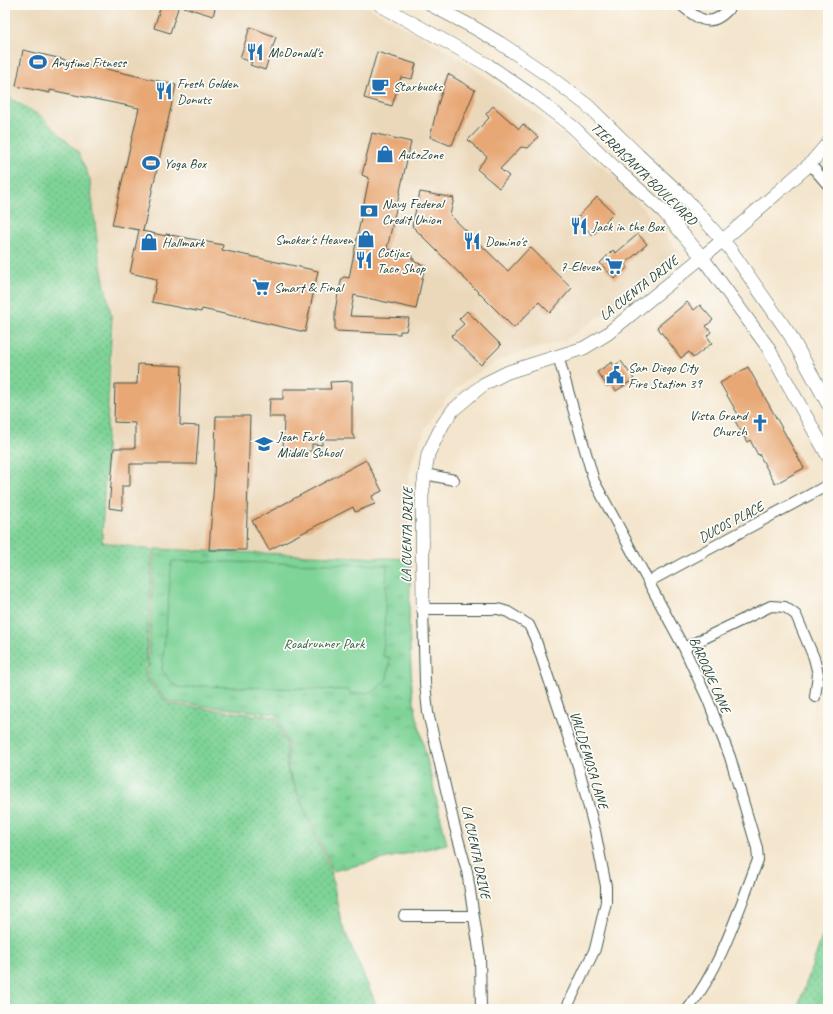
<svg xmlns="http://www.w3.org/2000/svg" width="833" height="1014" viewBox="0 0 833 1014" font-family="Caveat,sans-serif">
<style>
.built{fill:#ebd8ba}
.grass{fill:url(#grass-dots);stroke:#4e8866}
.park{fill:url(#park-tufts);stroke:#4e8866}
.garden{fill:#7ed397;stroke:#4e8866}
.building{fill:#e8a876}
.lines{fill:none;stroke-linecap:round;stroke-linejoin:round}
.street-casing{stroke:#3f564b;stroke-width:12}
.secondary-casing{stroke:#3f564b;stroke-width:14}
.street{stroke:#fff;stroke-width:10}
.secondary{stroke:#fff;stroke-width:13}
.labels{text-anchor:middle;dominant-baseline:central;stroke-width:3.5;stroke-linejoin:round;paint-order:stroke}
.poi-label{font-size:14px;fill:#1f3d34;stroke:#fdfcf7;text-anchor:start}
.street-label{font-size:14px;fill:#1f3d34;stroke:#fdfcf7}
.park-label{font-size:14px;fill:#37624d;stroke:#fdfcf7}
</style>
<defs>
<pattern id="grass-dots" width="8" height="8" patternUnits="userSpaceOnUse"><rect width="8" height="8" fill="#7ed397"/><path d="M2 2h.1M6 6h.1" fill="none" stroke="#67ac7c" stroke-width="1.8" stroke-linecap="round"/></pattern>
<pattern id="park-tufts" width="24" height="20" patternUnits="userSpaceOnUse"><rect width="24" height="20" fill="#7ed397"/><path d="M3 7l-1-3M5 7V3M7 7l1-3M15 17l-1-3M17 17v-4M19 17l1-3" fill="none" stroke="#67ac7c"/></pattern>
</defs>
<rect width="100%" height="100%" fill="#fdfcf7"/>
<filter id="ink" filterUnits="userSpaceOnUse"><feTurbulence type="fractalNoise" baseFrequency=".025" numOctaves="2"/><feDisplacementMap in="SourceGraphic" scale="8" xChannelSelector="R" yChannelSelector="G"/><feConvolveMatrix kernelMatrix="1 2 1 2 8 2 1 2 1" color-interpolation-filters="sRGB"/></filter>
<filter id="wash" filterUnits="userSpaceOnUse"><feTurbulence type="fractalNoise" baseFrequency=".012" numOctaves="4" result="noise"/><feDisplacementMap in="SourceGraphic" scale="16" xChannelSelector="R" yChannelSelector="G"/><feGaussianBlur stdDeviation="0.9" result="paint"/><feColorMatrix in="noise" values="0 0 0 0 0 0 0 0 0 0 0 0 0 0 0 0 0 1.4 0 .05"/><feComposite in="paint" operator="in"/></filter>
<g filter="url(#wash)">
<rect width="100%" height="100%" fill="#f4e6ce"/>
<path class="built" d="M5 5H364L458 57 537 114 621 182 680 253 624 300 565 340 503 358 469 378 448 396 426 427 412 462 407 486 408 522 411 559 155 549 104 543 114 319 100 255 91 180 79 153 42 117 7 95 5 93Z"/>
<path class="grass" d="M5 95 42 117 79 153 90 180 99 256 112 319 102 542 153 550 145 677 168 704 275 717 286 743 287 770 331 872 341 922 378 1009H5Z
M828 920V1009H797Z"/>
<path class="park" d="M155 549 411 559 409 624 412 690 416 713 447 844 333 871 288 770V744L276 714 168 702 147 677Z"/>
<path class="garden" d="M172 561 387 565 383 656 390 658 387 679 374 692 352 694 349 690 200 686C176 689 176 690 162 670Z"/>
<g id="blocks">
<path class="building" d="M161 5H179L170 33 154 28Z
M185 5H216L213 16 184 7Z
M250 27 276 37 265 70 250 65 252 62 240 58Z
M23 50 176 85 143 231H142L166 236V234L223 245 222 250 318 271 305 332 202 309 201 312 152 302 157 279 130 273 139 230 112 225 139 108 50 90V93L16 86Z
M377 52 416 64 412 79 401 77 392 106 364 98Z
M448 74 475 90 452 145H449L430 137 438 104Z
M493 106 519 129 523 124 538 137 528 148 521 147 500 169 509 176 499 188 477 169 487 157 468 140 489 118 486 114Z
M372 133 411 142 387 249 412 255V259H414V262L425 265 416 309 354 295 350 316 409 318 406 331H400V334L336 331V330H335V311L338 294 342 278 344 277 349 278 369 178 362 175Z
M420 192 454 198 450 215 508 271 530 247 572 288 550 313 539 302 514 328 412 226Z
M597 197 614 213 593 235 576 219Z
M638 234 647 244 625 264 628 267 615 279 600 263 613 250 616 253Z
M687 302 694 310 700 305 713 320 706 326 711 332 707 336 712 343 693 358 689 352 681 358 657 327Z
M467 311 501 345 481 365 451 336 464 324 459 319Z
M621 361 634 379 616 391 611 384 607 386 597 372 612 362 614 366Z
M138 364 182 366 180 425 199 426 196 464H130V486H122V510L109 508 114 448H135V423L114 422 115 384H137Z
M748 367 804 468 775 484 759 454 758 455 750 440 747 442 735 421 740 418 720 383Z
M352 381V434L355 439H322V445L312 444V451L283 452 284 417H269L270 399H283V389H331L330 382Z
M216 416H250L246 550H209L214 481Z
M366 460 382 491 372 496 375 504 355 512 353 507 269 550 252 521Z"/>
</g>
</g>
<g filter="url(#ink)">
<use href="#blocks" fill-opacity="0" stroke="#3f564b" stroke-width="1"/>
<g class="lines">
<g class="street-casing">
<path id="street" d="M681 5C701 22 713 29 732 5
M810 164 828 185
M558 356 594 481 684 648 708 700 730 757 757 848 758 860C738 911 722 965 688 1009
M425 474 454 480
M648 582 828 485
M684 648 771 606 785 607 796 615 814 658 818 674 815 697
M404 916H473
M481 1009 480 957 467 871 454 824 428 713 425 683 423 609H498L508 612 529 625 535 638 579 769 595 831 606 886V902L595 949 566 1009"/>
</g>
<g class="secondary-casing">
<path id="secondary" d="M380 5 488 65 530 94 573 127 615 168 664 212 702 257 767 346 828 456
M431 5 473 27 500 43 550 77 587 105 638 155 686 199 730 249 790 335 828 404
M423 609 422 496 425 474 428 454 443 424 453 410 484 384 508 372 584 348 607 334 722 241 810 164 828 143"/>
</g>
<use href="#street" class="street"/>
<use href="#secondary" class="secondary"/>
</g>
</g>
<defs>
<g id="restaurant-bare" transform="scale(1.38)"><path d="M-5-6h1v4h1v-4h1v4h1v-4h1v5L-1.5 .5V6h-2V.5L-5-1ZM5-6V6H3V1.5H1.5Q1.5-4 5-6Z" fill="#1f6fb2" stroke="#fdfcf7" stroke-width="2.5" paint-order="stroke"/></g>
<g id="stadium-bare" transform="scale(1.38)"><path d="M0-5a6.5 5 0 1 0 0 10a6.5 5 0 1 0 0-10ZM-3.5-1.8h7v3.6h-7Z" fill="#1f6fb2" stroke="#fdfcf7" stroke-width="2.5" paint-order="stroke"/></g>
<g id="cafe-bare" transform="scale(1.38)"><path d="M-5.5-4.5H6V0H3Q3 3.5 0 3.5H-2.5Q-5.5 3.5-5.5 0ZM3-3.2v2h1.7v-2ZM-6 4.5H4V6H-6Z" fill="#1f6fb2" stroke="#fdfcf7" stroke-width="2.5" paint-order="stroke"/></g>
<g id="shop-bare" transform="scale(1.38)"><path d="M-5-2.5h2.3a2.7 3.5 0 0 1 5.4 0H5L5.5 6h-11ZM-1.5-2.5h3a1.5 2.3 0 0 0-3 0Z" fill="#1f6fb2" stroke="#fdfcf7" stroke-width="2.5" paint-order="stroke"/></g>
<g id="bank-bare" transform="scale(1.38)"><path d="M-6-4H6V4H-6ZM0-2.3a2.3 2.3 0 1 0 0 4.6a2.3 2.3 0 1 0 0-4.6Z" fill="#1f6fb2" stroke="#fdfcf7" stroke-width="2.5" paint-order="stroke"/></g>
<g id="supermarket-bare" transform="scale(1.38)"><path d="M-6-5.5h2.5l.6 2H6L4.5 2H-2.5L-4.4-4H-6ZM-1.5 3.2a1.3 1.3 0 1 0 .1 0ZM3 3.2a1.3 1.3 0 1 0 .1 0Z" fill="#1f6fb2" stroke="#fdfcf7" stroke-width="2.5" paint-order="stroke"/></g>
<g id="civic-bare" transform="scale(1.38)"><path d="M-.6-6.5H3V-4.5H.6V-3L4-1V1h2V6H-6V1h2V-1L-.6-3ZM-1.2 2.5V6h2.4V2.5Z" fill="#1f6fb2" stroke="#fdfcf7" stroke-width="2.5" paint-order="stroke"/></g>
<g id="church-bare" transform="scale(1.38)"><path d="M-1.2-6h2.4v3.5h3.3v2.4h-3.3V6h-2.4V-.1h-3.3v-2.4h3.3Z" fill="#1f6fb2" stroke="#fdfcf7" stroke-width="2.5" paint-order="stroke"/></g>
<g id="school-bare" transform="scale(1.38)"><path d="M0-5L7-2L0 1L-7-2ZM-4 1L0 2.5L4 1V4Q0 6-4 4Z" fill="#1f6fb2" stroke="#fdfcf7" stroke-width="2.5" paint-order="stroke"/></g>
</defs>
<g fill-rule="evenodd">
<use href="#restaurant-bare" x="255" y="52"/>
<use href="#stadium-bare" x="38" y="62"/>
<use href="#cafe-bare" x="380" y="86"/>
<use href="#restaurant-bare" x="164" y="91"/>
<use href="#shop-bare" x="385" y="154"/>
<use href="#stadium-bare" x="151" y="163"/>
<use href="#bank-bare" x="369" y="211"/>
<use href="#restaurant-bare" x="579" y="226"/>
<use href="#shop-bare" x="366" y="239"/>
<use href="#restaurant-bare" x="472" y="241"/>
<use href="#shop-bare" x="149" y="242"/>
<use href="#restaurant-bare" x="364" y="260"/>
<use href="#supermarket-bare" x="614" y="266"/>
<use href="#supermarket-bare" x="261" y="287"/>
<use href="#civic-bare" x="615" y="375"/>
<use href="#church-bare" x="760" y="423"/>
<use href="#school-bare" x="264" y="444"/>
</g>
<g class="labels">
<g class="poi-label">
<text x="268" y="52">McDonald's</text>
<text x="51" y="62">Anytime Fitness</text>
<text x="177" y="83">Fresh Golden<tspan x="177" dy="16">Donuts</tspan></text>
<text x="393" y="86">Starbucks</text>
<text x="398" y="154">AutoZone</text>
<text x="164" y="163">Yoga Box</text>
<text x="382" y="203">Navy Federal<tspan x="382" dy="16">Credit Union</tspan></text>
<text x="592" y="226">Jack in the Box</text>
<text x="353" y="239" text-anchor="end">Smoker's Heaven</text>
<text x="485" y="241">Domino's</text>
<text x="162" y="242">Hallmark</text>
<text x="377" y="252">Cotijas<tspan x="377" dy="16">Taco Shop</tspan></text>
<text x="601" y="266" text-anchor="end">7-Eleven</text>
<text x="274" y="287">Smart &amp; Final</text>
<text x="628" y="367">San Diego City<tspan x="628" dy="16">Fire Station 39</tspan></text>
<text x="747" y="415" text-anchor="end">Vista Grand<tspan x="747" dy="16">Church</tspan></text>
<text x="277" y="436">Jean Farb<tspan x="277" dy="16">Middle School</tspan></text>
</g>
<g class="street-label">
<text transform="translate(644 174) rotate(44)">TIERRASANTA BOULEVARD</text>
<text transform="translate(639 288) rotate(-38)">LA CUENTA DRIVE</text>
<text transform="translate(731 522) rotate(-28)">DUCOS PLACE</text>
<text transform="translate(407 535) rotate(-89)">LA CUENTA DRIVE</text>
<text transform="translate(710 675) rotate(66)">BAROQUE LANE</text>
<text transform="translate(589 760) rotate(73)">VALLDEMOSA LANE</text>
<text transform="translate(476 852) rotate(78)">LA CUENTA DRIVE</text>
</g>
<g class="park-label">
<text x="324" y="643">Roadrunner Park</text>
</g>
</g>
<rect width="833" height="1014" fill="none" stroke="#fdfcf7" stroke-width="20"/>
</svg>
